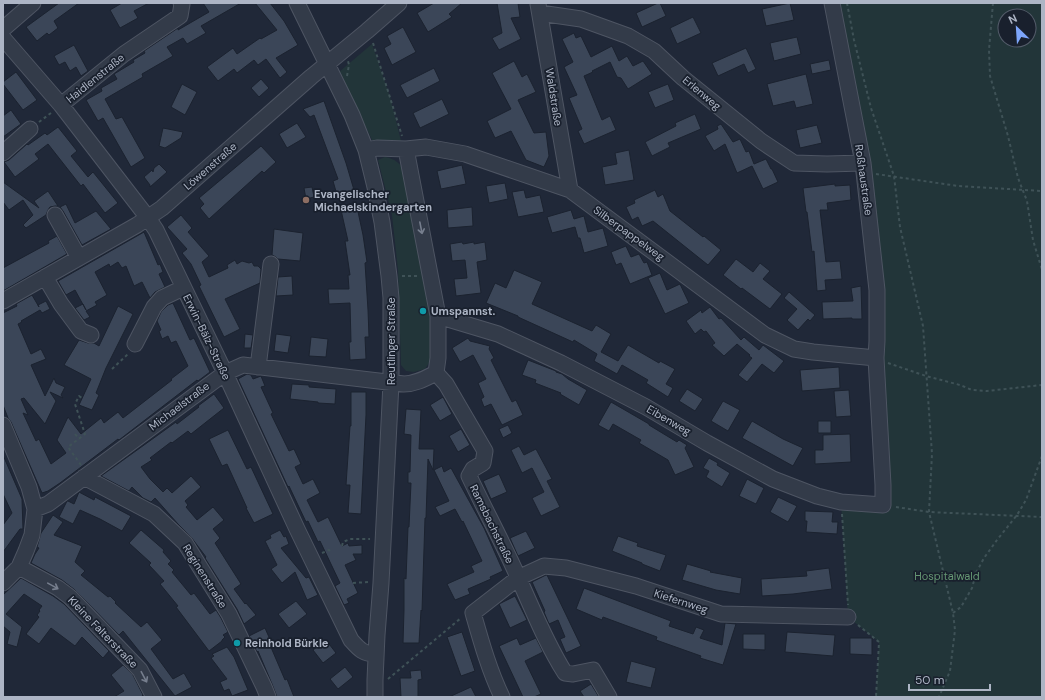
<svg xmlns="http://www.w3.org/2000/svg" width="1045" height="700" viewBox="0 0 1045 700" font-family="'DM Sans',sans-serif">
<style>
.green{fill:#223539;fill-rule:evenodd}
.building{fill:#3b4658;stroke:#1b222f}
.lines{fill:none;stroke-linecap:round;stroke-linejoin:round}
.minor-casing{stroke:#4e5563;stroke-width:17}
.path{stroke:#3f5257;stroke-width:2;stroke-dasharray:3 3;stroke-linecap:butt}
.minor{stroke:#333b49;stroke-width:15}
.oneway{stroke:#767e8d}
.education-dot{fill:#8d6e63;stroke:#19202d;stroke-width:1.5}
.culture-dot{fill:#0f9aa8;stroke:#19202d;stroke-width:1.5}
.labels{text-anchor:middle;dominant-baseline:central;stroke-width:3.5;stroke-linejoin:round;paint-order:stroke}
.street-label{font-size:11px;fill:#adb5c5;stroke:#19202d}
.poi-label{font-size:11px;font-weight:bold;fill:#adb5c5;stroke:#19202d;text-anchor:start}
.park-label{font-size:11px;fill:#659673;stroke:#19202d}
</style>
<rect width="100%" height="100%" fill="#202838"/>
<path class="green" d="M832 3H1042V697H876L879 642 848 617 841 502 883 505 877 290ZM1005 16H1029V40H1005Z
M372 44 390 97 401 141 372 140 339 72Z
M385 157C396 159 399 163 406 172L431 308V360L425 369 414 372 406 371 401 365 398 270 392 215 378 160Z"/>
<path class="building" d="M59 3H79L54 21 58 28 49 35 47 33 37 41 26 27Z
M122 3H149L134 11 138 18 120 28 110 10Z
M203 3H241L201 26 206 33 187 44 183 38 167 47 173 56 142 74 143 77 105 99 116 119 122 117 145 158 131 167 103 118 98 121 86 100 102 91 101 88 117 79 114 74 134 62 133 60 145 53 144 51 178 28V30L209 12Z
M255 3H270L284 21 298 45 276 58 287 72 280 78 266 59 258 65 254 60 237 73 234 69 218 81 207 67 233 48 237 54 260 38 261 39 277 30Z
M434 3H462L449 14 452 17 428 32 417 13Z
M497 3H518L520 17 511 18 521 39 499 50 492 38 502 33Z
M658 3H660L666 16 642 27 636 13Z
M790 3 794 20 766 26 762 9Z
M693 17 701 33 677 44 670 28Z
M403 27 416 52 392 65 384 48 391 44 387 36Z
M574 33 576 38 581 36 591 57 612 46 619 61 627 56 633 66 643 61 652 74 628 89 621 78 617 77 610 62 592 71 593 72 584 76 602 120 610 116 616 130 584 144 578 131 582 129 569 98 577 95 564 67 573 62 562 39Z
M797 37 801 54 774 61 770 43Z
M74 45 88 71 81 76 76 67 70 71 65 62 59 65 54 56Z
M746 48 756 69 748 73 744 64 718 76 712 63Z
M829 60 831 70 812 74 810 64Z
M514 61 522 77 527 74 536 92 518 100 534 133 546 132 549 156 544 167 526 160 511 131 495 138 487 121 511 109 492 73Z
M434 68 440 81 407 98 400 85Z
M16 72 37 100 23 110 3 84V82Z
M806 74 813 104 796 108 794 101 773 106 767 84Z
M261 79 269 88 259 97 251 88Z
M182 84 197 92 185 115 171 107Z
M668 84 674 100 655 108 648 92Z
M442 99 449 114 420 128 413 113Z
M324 101 346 163 354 190 337 195 333 181 338 179 314 115 310 117 303 109Z
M11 110 21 124 3 137V116Z
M695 114 701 129 668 143 670 147 652 156 645 142 676 126 675 123Z
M297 123 306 137 287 148 279 134Z
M721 124 733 142 740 139 746 152 749 151 754 164 766 159 771 169H772L778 182 763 189 752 166 737 173 725 144 714 151 705 136 718 129 717 126Z
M817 125 822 143 800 148 796 130Z
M58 127 77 151 71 156 88 177 93 172 118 203 105 213 83 184 81 186 48 144 35 154 39 159 15 177 4 162 9 160 27 144 28 145 45 133 47 135Z
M163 128 183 132 181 138 165 148 159 146Z
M261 146 276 162 264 173 262 171 209 219 200 208 204 204 199 198Z
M629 150 634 180 605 185 602 167 617 164 615 153Z
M159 164 167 172 150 187V185L144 177 152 170 153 172 154 168Z
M462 165 466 184 441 189 437 171Z
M3 182 39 208 34 201 48 191 58 206H55L50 207 48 210 46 215 26 228 23 225 33 215 23 200 9 210 3 202Z
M505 183 508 199 489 203 486 186Z
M835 184V186L850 185 851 200 827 203 828 210H820L826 262 840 261 842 279 825 280 826 290 817 291 814 251 812 252 807 212H806L803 188Z
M312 187 314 197 306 199 304 188Z
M524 190 526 198 540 195 544 212 518 217 512 192Z
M655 190 658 197 663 194 670 211 703 237 704 236 721 250 708 265 653 221 642 226 638 217 632 220 626 207 635 203 634 200Z
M66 204 75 223 96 211 111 229 82 245 63 211 60 207Z
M357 207 363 235 367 262 365 263 368 310 369 337H365L366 359 350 360 349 342H351L350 303 329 304 328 289H349L348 275H350L345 241H348L341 210Z
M472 207 473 226 448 228 447 210Z
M571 210 574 219 584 216 588 232 603 228 608 246 584 253 580 238H578L575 227 552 233 547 217Z
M181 215 192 228 188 232 209 256 202 262 209 277 228 268 227 265 235 260 237 264 242 261 249 263 252 262 254 266H258L261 269 260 283 225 299 240 329 224 337 199 286 201 285 191 264 182 253 187 249 167 227Z
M274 229 303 233 300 261 278 259 276 257 272 255Z
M144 232 158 265 160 264 163 272 159 274 165 287 155 292 150 298 142 282 134 286 126 266 122 268 118 262 110 267 109 264 95 272 107 295 95 302 97 305 86 311 90 317 84 320 75 308 83 304 86 310 75 290 66 295 58 281Z
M57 236 67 254 3 291V268L49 243 48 241Z
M462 242 463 244 474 242V244L485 242 487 260 477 262 481 293 456 296 454 279 467 278 465 260 452 261 450 244Z
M626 246 631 257 639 254 644 263 647 262 652 275 630 284 621 263 616 265 611 252Z
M736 259 753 272 760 263 770 271 763 279 782 294 770 309 742 288 741 289 723 275Z
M514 270 542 282 532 304 592 331 596 325 611 334 601 352 618 361 628 345 659 363 660 361 675 369 666 384 673 388 668 397 646 383 648 380 622 365 617 374 594 361 597 354 574 340 573 342 518 317V316L486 303 495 283 506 288Z
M660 273 667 290 680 284 689 303 665 314 648 278Z
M292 276 293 295 276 296 278 277Z
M861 286 862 319H852V318L823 319 822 302 853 301 851 288Z
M789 292 815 315 810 321 808 319 798 330 787 320 797 309 784 298Z
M32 295 39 307 38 305 46 301 50 309 42 313 40 310 21 321 22 322 18 324 31 354 41 349 46 359 31 365 45 396 54 378 56 383 65 387 61 395 63 398 50 392 56 401 45 424 24 398 21 399 28 415 23 413 36 441 39 439 51 464 66 453 57 440 68 417 81 434 101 418 104 423 118 412 123 418 172 380 171 379 188 366 176 341 171 343 168 336 162 339 159 331 161 330 157 321 161 312 168 305 173 303 190 340 194 338 210 372 198 381 197 380 119 440 118 439 60 483 48 491 42 493 11 422 8 418 3 405V313L17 306 16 304Z
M118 306 133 314 106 368 96 393 99 395 92 410 79 405 91 379 64 365 79 340 88 343H94L99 346Z
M710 307 719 319 721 318 741 340 744 337 759 350 763 345 784 361 774 373 762 364 747 382 738 375 752 358 749 356 750 355 737 344 724 356 712 345 715 343 706 331 704 332 701 329 695 334 686 321 701 310 702 313Z
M245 334 253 335 251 348H244Z
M276 334 291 336 288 353 274 351Z
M311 337 328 339 326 357 309 356Z
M468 338 470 341 490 346 489 349 494 358 491 360 512 402 516 400 523 415 502 425 491 404 484 407 481 399 484 397 478 383 486 379 473 355 460 362 452 348Z
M528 360 556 371V372L562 374 568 379 587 390 579 405 560 394 561 393 535 383 536 380 522 375Z
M839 367 840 388 802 391 800 370Z
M247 374 251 375 253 379 261 376 265 386 261 387 273 413 271 414 289 451 294 449 301 464 295 467 303 484 313 479 320 493 307 500 318 522 328 517 342 546 348 543 349 546 362 545V554H353L356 560 345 565 358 593 347 599 349 603 344 605 335 586 340 583 320 541 318 542 308 521 306 522 289 486 288 487 238 379Z
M292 384 309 385V387L336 389 335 404 318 403V402L290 399Z
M687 389 703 399 695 411 679 401Z
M849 390 851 416 836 417 834 391Z
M351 392H366V415L361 514 348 513 350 485H346L350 426H351Z
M214 394 224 408 191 434 188 431 172 443 171 442 150 458 152 460 141 467 150 479 163 492 167 488 172 493 191 476 201 487 185 501 188 505 186 507 197 520 213 507 224 520 213 529 220 538 215 543 241 584 234 589 245 604 246 603 256 615 244 624 237 609 205 558 206 557 191 537 178 524 155 498 151 502 143 498 132 487 129 491 101 476 176 422 177 424 199 407 198 406Z
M443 397 452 414 440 421 430 405Z
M723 401 740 410 728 431 711 421Z
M611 402 649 424V425L677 442 679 440 687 445 685 448 694 467 675 475 668 460 639 443 641 440 613 424 609 431 598 425Z
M406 409 421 410 419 449H434L433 470 428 459 426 518H425L423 579 422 611 421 610 419 643H403L404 610V578L406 579 408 527H409L411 483H408V472H410L411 435 404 434Z
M752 421 783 439 803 448 793 466 742 438Z
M818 421H831V433H818Z
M508 425 512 433 503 438 499 429Z
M461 429 470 445 458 452 449 436Z
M228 430 247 469 251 467 273 514 254 523 246 508H247L227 464 222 466 209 439Z
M850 434 851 462 815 464V450H823V435Z
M519 446 524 455 536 449 552 479 547 481 560 507 541 516 532 498 544 492 532 468 522 473 511 450Z
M3 455 22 499 23 529H20L3 552V525L12 513 3 494Z
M709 458 718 463 717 465 730 473 722 487 706 477 709 471 703 468Z
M442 466 444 472 451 468 484 528 503 571 490 577 491 579 468 589 470 594 455 600 447 584 474 572 471 566 482 561 463 521 462 522 455 509 440 516 435 507 449 501 434 470Z
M499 474 507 492 491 499 483 481Z
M747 479 764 488 756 504 739 496Z
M79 492 94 500 95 497 131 516 122 531 100 519 80 510 73 524 59 517 67 501H68L74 504Z
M778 497 797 506 788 522 770 512Z
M805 511 833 512 832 522H838L837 534 806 532 807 521H805Z
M53 515 63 522 54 535 82 546 75 562 85 571 81 575 108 597 110 596 116 602 115 603 141 627 147 622 162 640 151 649 173 679 184 673 192 687 175 696 123 631 119 635 75 590 62 580 31 563 35 554 39 548 37 547 41 533Z
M141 530 164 550 163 552 171 561 168 564 174 570 172 572 191 595 194 593 210 614 216 610 221 618 228 632 223 635 225 637 222 640V641L209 651 176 607 178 606 160 584 164 581 149 565 151 563 129 543Z
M280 530 284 537 286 536 289 544 281 548 306 578 309 577 318 595 307 600 295 572 282 583 271 569 277 565 265 541 271 538 270 535Z
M526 531 535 548 518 556 510 538Z
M618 536 638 543 637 546 666 555 660 571 642 564V563L612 551Z
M687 564 711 571 710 572 742 578 740 594 716 590 682 580Z
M829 568 832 589 793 594 762 596 761 579 807 576 806 571Z
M546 575H547L581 646 566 653 560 639 565 637 558 620 549 624 544 612 545 611 532 582Z
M21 578 53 596 64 604 109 651 103 658 82 637 75 646 51 628 39 644 26 634 39 617 37 615 40 611 39 610 42 606 24 594 6 614 22 627 17 647 7 644 10 632 3 626V595Z
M584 588 671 621 669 626 693 634 696 627 704 630 700 638 722 645 725 623 736 624 723 665 700 658 701 656 656 640 657 637 603 617 602 620 576 609Z
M515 596 527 620 510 628 499 604Z
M296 601 307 614 289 628 278 614Z
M265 628 272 644 270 645 285 680 287 679 294 697H277L272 684 258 651 257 652 249 636Z
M462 632 475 671 461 676 447 637Z
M787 632 835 635 833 656 785 652Z
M743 634H765V650L743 649Z
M517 638 520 645 536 638 543 652 525 661 541 694 534 697H523L499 646Z
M850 638H872V655L850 654Z
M326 640 336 653 323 663 313 650Z
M227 647 234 657 248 690 232 696 229 689 224 691 220 682 227 679 211 658 214 656 212 654Z
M631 661 656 668 651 688 626 682Z
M123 665 133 675 143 695 141 697H114L124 691 111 675Z
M345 667 353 677 338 689 330 679Z
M421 670 422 679 418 680V697H401L400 678H411L410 671Z
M591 684 599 697H584L580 691Z
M471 687 476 697H449Z"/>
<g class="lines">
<g class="minor-casing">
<path id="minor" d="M297 3 352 115 366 150 375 187 382 222 389 276 391 298V383L381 583 377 635 375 680V697
M538 4 570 190
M540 13 581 19 628 36 654 51 683 78 761 141 794 163 827 164 863 163
M3 29 33 3
M3 38 61 105 148 218 156 230 225 373 297 529 351 640C359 649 363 654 376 654
M61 105 124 54 180 16 182 4 181 3
M406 149 438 316V358L436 373
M366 150 377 148 406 149 426 147 465 154 570 190 667 262 765 335 794 349 813 352 876 358
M3 153 30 129
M55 215 79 258
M45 277 61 304 81 331 91 335
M3 301 137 225 162 208 311 77 367 31 399 3
M438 316 498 334 561 363 646 407 707 443 773 479 817 496 841 502 883 505V485L876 358 877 341V290L863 163 832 3
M135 344 154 307 162 298 183 288
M258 367 271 264
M436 373 446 384 485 451 483 463 473 469 469 476C485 510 503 543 518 577 533 610 546 643 565 673L573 674 593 670 609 697
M3 425 29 487 35 509 32 535 26 551 19 567 3 583
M84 477 154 514 185 543 229 614 264 687 268 697
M35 509 48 504 225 373 243 365 404 384C416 384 426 378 436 373
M19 567 58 588 70 597 140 670 154 697
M502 697C489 670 481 641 473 613L518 578 544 566 566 568 636 586 721 614 848 617"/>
</g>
<path class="path" d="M847 3 854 40 871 108 894 176 900 227 923 326 932 454 929 512 953 613 955 630 950 671 939 697
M993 3 989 50 990 76 1008 136 1018 178 1027 201 1033 240 1042 270
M373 43 402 136
M347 76 349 65 348 61
M39 122 51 113
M876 174 958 186 1042 191
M402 276H417
M888 363 926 376 960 385 972 390 987 391 1042 385
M112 369 128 354
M75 434 79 439
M81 465 68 447 85 434 75 404 79 396 82 398
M896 507 929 512 1042 517
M842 514 848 605
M342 546 343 542 350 539H370
M322 553 329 550 330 551
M353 583 368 582
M953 613 961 607 972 588 976 573 984 558 997 540 1017 515 1026 500 1042 456
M858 625 879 642 876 697
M388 679 461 618"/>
<use href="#minor" class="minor"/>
</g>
<defs><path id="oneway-shaft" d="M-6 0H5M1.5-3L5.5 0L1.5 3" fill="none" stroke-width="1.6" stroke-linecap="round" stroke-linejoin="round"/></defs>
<g class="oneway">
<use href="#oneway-shaft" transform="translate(421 228) rotate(79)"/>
<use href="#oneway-shaft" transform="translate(53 586) rotate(29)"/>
<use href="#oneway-shaft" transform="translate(144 677) rotate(62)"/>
</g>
<circle class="education-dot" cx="306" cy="200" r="4"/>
<g class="culture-dot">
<circle cx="423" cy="311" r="4"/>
<circle cx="237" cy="643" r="4"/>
</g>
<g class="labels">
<g class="street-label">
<text transform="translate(95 78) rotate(-39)">Haidlenstraße</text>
<text transform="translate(702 93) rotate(40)">Erlenweg</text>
<text transform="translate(554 97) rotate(81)">Waldstraße</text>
<text transform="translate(210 166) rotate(-41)">Löwenstraße</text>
<text transform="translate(864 180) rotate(82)">Roßhaustraße</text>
<text transform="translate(629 233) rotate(36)">Silberpappelweg</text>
<text transform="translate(207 337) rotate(64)">Erwin-Bälz-Straße</text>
<text transform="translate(391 341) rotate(-90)">Reutlinger Straße</text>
<text transform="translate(179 406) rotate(-37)">Michaelstraße</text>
<text transform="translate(669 420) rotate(30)">Eibenweg</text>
<text transform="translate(492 524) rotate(64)">Ramsbachstraße</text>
<text transform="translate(205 576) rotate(58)">Reginenstraße</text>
<text transform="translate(681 601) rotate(18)">Kiefernweg</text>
<text transform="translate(103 632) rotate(46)">Kleine Falterstraße</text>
</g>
<g class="poi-label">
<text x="314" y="194">Evangelischer<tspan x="314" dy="13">Michaelskindergarten</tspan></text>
<text x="431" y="311">Umspannst.</text>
<text x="245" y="643">Reinhold Bürkle</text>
</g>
<g class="park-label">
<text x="947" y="576">Hospitalwald</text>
</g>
</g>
<rect width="1045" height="700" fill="none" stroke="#adb5c5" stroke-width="8"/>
<g transform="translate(1017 28) rotate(335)"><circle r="19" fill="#19202d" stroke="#545c6a"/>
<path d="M0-3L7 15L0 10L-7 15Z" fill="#7da5fa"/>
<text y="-6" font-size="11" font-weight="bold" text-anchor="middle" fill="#adb5c5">N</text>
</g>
<path d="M909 684v6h81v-6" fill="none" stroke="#adb5c5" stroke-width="2"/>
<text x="915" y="684" font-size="12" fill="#adb5c5" stroke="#19202d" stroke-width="3" paint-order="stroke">50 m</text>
</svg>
